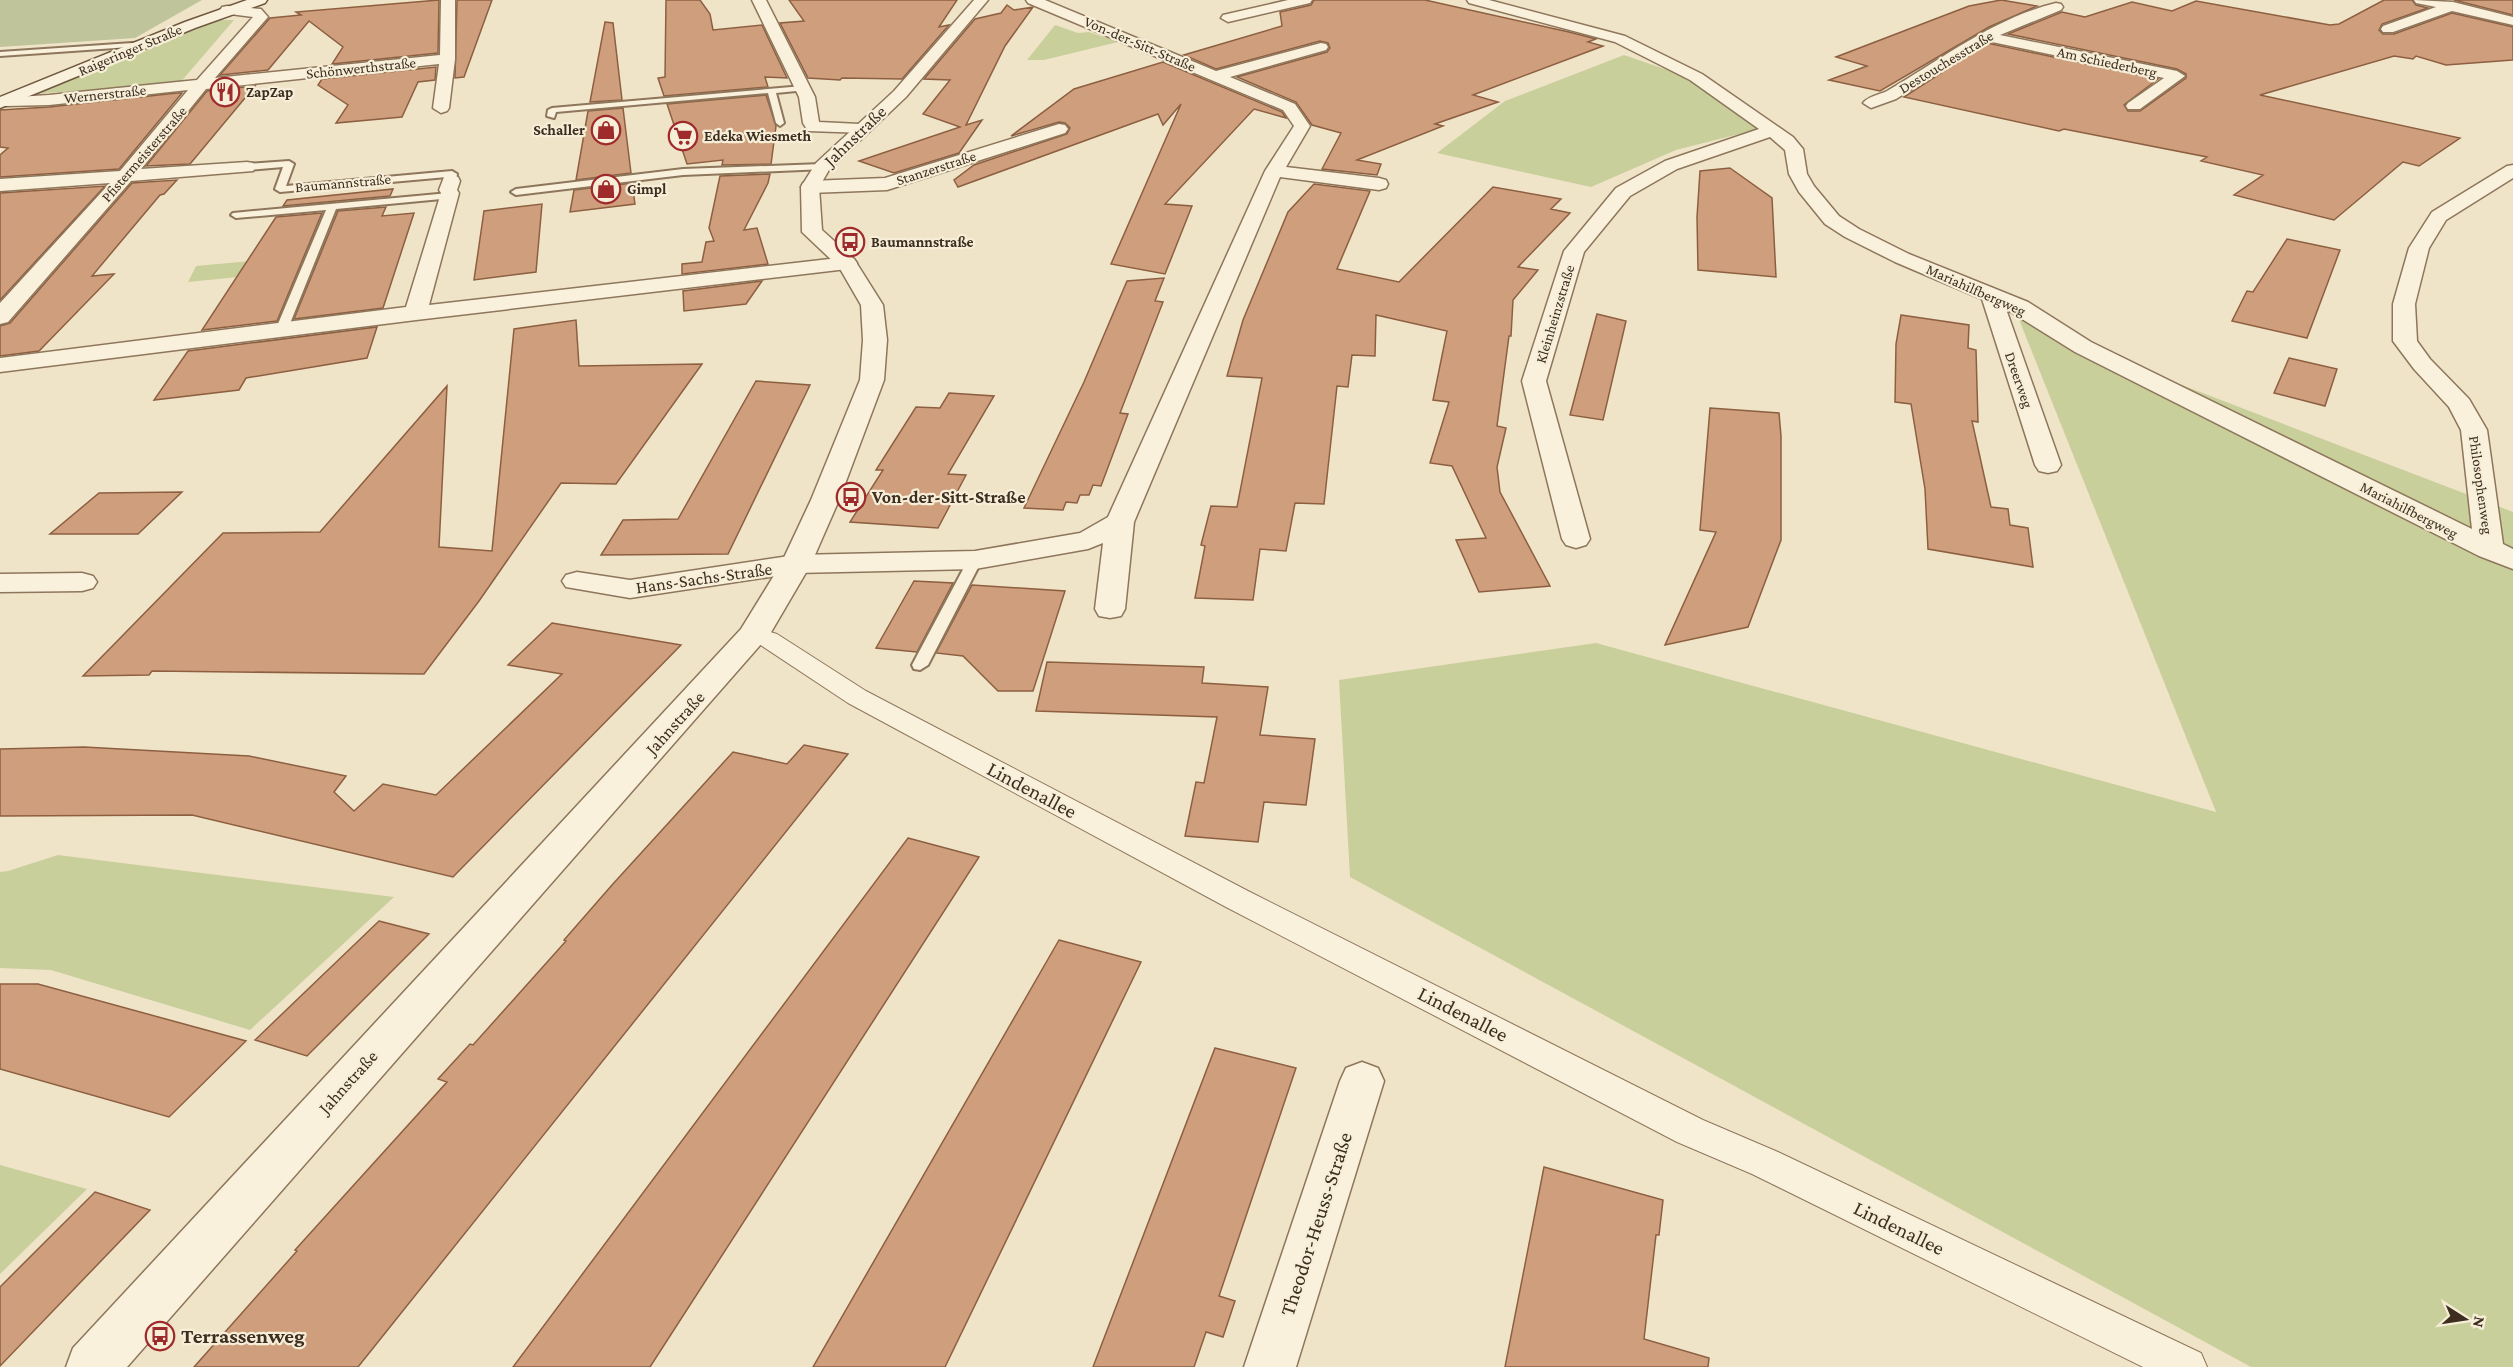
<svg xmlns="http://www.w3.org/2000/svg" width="2513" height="1367" viewBox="0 0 2513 1367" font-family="'Crimson Pro',serif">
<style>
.green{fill:#c9cf9b}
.cemetery{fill:#bfc49a}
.building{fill:#cf9f7d;stroke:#8d5f41;stroke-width:1.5}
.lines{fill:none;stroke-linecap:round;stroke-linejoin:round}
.service-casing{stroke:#8d765c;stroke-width:4}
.pedestrian-casing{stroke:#8d765c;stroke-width:2}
.minor-casing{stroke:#8d765c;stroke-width:3}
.tertiary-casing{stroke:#8d765c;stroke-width:3}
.secondary-casing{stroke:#6f573f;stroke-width:3}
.service{fill:#faf1dc;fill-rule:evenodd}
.pedestrian{fill:#faf1dc;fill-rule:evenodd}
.minor{fill:#faf1dc;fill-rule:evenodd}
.tertiary{fill:#faf1dc;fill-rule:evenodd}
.secondary{fill:#faf1dc;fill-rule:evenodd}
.labels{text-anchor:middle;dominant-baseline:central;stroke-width:4.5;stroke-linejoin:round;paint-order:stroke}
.far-street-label{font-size:15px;fill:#3d2e20;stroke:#f7eed8}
.far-poi-label{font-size:15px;font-weight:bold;fill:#3d2e20;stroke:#f7eed8;text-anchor:start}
.street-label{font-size:18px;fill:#3d2e20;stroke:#f7eed8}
.poi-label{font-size:18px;font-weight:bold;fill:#3d2e20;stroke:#f7eed8;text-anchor:start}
.near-street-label{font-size:21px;fill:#3d2e20;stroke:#f7eed8}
.near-poi-label{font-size:21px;font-weight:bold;fill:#3d2e20;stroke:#f7eed8;text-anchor:start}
</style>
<rect width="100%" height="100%" fill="#f0e4c8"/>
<path class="green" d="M220 20H234L179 84 30 94Z
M1055 25 1078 33 1089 32 1118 42 1044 60H1027Z
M1624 55 1679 74 1759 129 1676 150 1591 187 1437 153 1505 101Z
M296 257 288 272 188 282 196 266Z
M2018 317 2083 347 2513 512V1367H2251L1350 877 1339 680 1596 643 2216 812Z
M58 855 394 897 250 1030 51 970 0 968V872L8 871Z
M0 1165 87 1189 0 1274Z"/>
<path class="cemetery" d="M0 0H202L135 38 0 47Z"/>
<path class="building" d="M439 0 438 53 332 64 343 47 309 21 268 70 220 75 270 18 301 15 296 12Z
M457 0H492L464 77 455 78Z
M666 0H700L710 14 713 30 762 25 787 78 765 77 768 87 664 96 658 78 665 77Z
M789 0H957L939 27 949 25 902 79 842 78 840 80 808 78 780 23 804 21Z
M1314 0H1425L1569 32 1596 39 1588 42 1603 46 1473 95 1498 102 1435 124 1443 126 1357 160 1381 164 1377 175 1322 169 1341 133 1312 125 1296 102 1237 77 1327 52 1330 48 1328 43 1320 41 1216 69 1184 55 1282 26 1280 12 1311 5Z
M2001 0 2037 6 1989 27 1880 91 1829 80 1867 66 1836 57 1969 6Z
M2384 0H2412L2416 5 2428 8 2382 24 2379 30 2383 34H2394L2452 13 2513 27V60L2446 65 2416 56 2413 59 2394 56 2260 95 2460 138 2419 166 2403 162 2334 220 2234 195 2263 175 2201 161 2207 157 2064 129 2059 131 1904 97 1987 43 2158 79 2124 105 2128 111H2140L2186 78V74L2177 69 2008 34 2062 12 2085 17 2132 2 2172 11 2196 1 2330 25 2339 24Z
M2454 0H2513V15Z
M1007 5 1014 10 1033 7 1005 46 966 125 982 120 959 153 894 173 859 161 960 127 923 114 950 80 924 79 975 19 1001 13Z
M605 22 613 23 622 100 590 102Z
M1163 62 1282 112 1286 118 1254 109 1165 204 1192 206 1165 274 1111 264 1181 104 1163 125 1158 114 958 187 954 180 974 165 1067 134 1070 128 1065 123 1059 122 1011 136 1074 89Z
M436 67 435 80 418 82 402 117 336 123 348 105 318 85 322 79Z
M255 86 190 164 146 166 207 91Z
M177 93H182L119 169 0 177V155L8 148 0 147V110L49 107Z
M766 95 776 126 771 164 722 165 723 160 687 164 667 104Z
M623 108 631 173 576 180 588 111Z
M1730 168 1772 198 1776 277 1698 270 1697 217 1700 171Z
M770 174 768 183 744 230 757 228 768 264 682 274V264L702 262 706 242 714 241 709 228 720 176Z
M177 180 164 194 160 195 92 276 114 274 39 351 0 356V326L10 323 132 183Z
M632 183 635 204 570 212 574 190Z
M1314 184 1370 191 1337 269 1399 282 1493 187 1561 199 1551 209 1570 213 1518 267 1538 270 1513 300 1511 336H1509L1497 426 1506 428 1497 467 1500 492 1550 586 1479 592 1456 540 1486 538 1452 466 1430 463 1449 402 1433 400 1447 331 1376 315 1375 356 1352 355 1348 387 1337 386 1324 504 1295 503 1286 551 1260 549 1253 600 1195 598 1205 546 1201 545 1211 506 1237 507 1262 378 1227 376 1243 320 1288 212Z
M105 186 0 300V193Z
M393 189 390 196 283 206 287 200Z
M542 204 536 272 474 280 484 211Z
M386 207 382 216 414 213 383 308 294 319 338 211Z
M322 213 277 321 202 330 276 217Z
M2287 239 2340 250 2307 338 2232 321 2247 291 2253 292Z
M1164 278 1155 301 1163 302 1120 413 1128 414 1101 486 1093 485 1089 495H1080L1077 503 1066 502 1063 510 1024 508 1084 382 1127 281Z
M762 281 746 304 684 311 683 291Z
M1597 314 1626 321 1603 420 1570 415Z
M1901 315 1969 325 1968 348 1976 350 1978 422 1972 421 1991 507 2008 509 2010 525 2028 528 2033 567 1928 549 1925 489 1911 404 1895 402 1896 344Z
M576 320 579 366 702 364 616 484 561 483 479 601 424 674 152 671 149 675 83 676 223 533 320 532 447 386 439 547 492 551 514 329Z
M377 327 367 358 246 378 239 390 154 400 188 351Z
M2289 358 2337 369 2325 406 2274 393Z
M756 381 810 385 728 554 601 555 623 520 678 519Z
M949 393 994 396 948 474 966 475 938 528 850 522 883 470H876L916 407 940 408Z
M1710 408 1779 413 1781 436V540L1748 627 1665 645 1716 532 1700 530Z
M182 492 138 534H50L99 493Z
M914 581 953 583 917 652 876 648Z
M972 585 1065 591 1033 691H998L963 656 936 653Z
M552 623 681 645 453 877 192 815 0 816V749L84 747 249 756 346 776 334 792 354 811 383 784 436 795 562 674 508 665Z
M1047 662 1204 667 1202 683 1268 687 1260 735 1315 739 1306 805 1264 802 1258 842 1185 836 1196 782 1204 783 1217 717 1036 711Z
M804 745 848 754 358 1367H194L297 1251 295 1250 447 1082 438 1079 470 1044 473 1045 566 941 564 940 612 885 733 752 787 764Z
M908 838 979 857 650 1367H513Z
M379 921 429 934 307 1056 255 1040Z
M1059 940 1141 962 945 1367H813Z
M0 984H38L246 1041 169 1117 0 1069Z
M1215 1048 1296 1068 1219 1296 1235 1301 1223 1337 1206 1332 1194 1367H1093Z
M1544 1167 1663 1200 1659 1235H1656L1644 1339 1709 1358 1708 1367H1505Z
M95 1192 150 1210 0 1366V1287Z"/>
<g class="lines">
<g class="service-casing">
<path id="service" d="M147 42 144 46 0 56V52Z
M803 86H806V90L776 93 784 123 780 126 776 123 768 93 556 112 554 118 547 116 548 110 552 108Z
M289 161 294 164 286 186 452 171 457 174 456 181 451 184 446 181 447 177 280 192 275 189 283 167 247 170 242 167 247 164Z
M822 164 827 167 825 169 683 175 516 195 511 192 516 189 683 169Z
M449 193 452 194V198L336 209 287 331 281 334 277 333 275 331 326 210 236 218 231 215 233 213Z
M975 556 982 560 928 665 920 670 914 669 912 665 968 560Z"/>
</g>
<g class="pedestrian-casing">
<path id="pedestrian" d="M754 627 777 634 866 691 1248 891 1703 1120 1778 1152 2201 1353 2207 1367H2143L1752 1174 1677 1142 1226 907 887 724 848 703 759 644 745 639 742 634 745 629Z"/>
</g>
<g class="minor-casing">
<path id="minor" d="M441 0H455V59L449 108 447 111 441 113 433 108 439 64 206 89 141 169 247 162 253 163 256 167 253 171 131 181 8 322 0 324V303L110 183 0 191V179L120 171 188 90 49 105 6 106 0 104V98L49 95 197 80 253 17 222 13 220 10 222 7 227 6 261 9 268 17 215 78 440 55Z
M752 0H766L815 97 819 122 860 124 866 125 869 129 866 133 808 131 803 123 799 97Z
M1026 0H1045L1216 71 1321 43 1326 44 1328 47 1326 50 1230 77 1295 104 1310 126 1286 167 1379 178 1386 180 1388 184 1386 188 1379 190 1280 177 1134 522 1125 609 1121 616 1110 618 1099 616 1095 609 1103 543 1088 549 975 569 796 573 630 598 566 587 562 581 566 575 577 572 630 580 796 555 975 551 1080 533 1108 517 1265 171 1294 126 1283 110 1028 3Z
M1288 0H1312L1310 3 1228 22 1221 18 1223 15Z
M1467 0H1489L1625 36 1702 74 1793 137 1803 149 1807 174 1814 186 1839 216 1859 229 1909 254 2028 302 2091 342 2472 529 2461 430 2449 407 2414 369 2393 341V304L2409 248 2432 212 2507 166 2513 165V178L2446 220 2429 248 2415 304 2417 341 2430 359 2469 399 2487 430 2503 544 2513 549V569L2479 556 2075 352 2006 309 2061 465 2057 471 2048 473 2039 471 2035 465 1982 299 1895 262 1845 237 1825 224 1799 192 1789 174 1785 150 1770 137 1677 169 1630 196 1584 252 1546 381 1590 539 1586 545 1576 548 1566 545 1562 539 1522 381 1564 251 1616 188 1665 161 1759 129 1690 80 1615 42 1469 3Z
M2414 0 2453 2 2513 17V25L2452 11 2393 32H2383L2381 29 2383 26 2436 7 2416 3Z
M2056 3 2061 4 2063 7 2061 10 2000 35 2177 71 2185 76 2140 109H2128L2126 106 2128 103 2164 78 1987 41 1896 99 1871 108 1863 103C1868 96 1879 95 1887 91 1942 59 1994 18 2056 3Z
M1059 124 1065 125 1068 129 1065 133 887 190 810 193 803 191 801 187 803 183 810 181 885 178Z
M451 175 458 177 460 181 457 190 459 193 429 305 847 257 854 259 857 263 854 267 847 269 416 320 0 372V358L406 307 441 193 439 190 444 177Z
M82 573 93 576 97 582 93 588 82 591 0 592V574Z
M1362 1062 1378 1068 1384 1081 1296 1367H1244L1340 1081 1346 1068Z"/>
</g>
<g class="tertiary-casing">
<path id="tertiary" d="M974 0H988L906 97 829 170 819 187 822 230 854 259 883 305 887 340 884 380 839 500 811 564 770 634 127 1367H66L73 1348 741 629 781 564 811 500 860 380 863 340 861 305 839 267 802 232 801 187 816 163 894 91Z"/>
</g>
<g class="secondary-casing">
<path id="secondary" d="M247 0H267L265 3 195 28 0 108V97L185 22Z"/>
</g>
<use href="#service" class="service"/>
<use href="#pedestrian" class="pedestrian"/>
<use href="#minor" class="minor"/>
<use href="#tertiary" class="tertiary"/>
<use href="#secondary" class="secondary"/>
</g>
<defs>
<g id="restaurant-ring" transform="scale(1.5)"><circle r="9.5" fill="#f7eed8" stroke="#9e2a2b" stroke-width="1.5"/><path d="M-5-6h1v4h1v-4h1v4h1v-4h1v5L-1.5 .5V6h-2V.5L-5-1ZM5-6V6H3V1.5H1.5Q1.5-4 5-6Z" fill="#9e2a2b"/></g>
<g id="shop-ring" transform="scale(1.5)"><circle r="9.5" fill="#f7eed8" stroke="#9e2a2b" stroke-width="1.5"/><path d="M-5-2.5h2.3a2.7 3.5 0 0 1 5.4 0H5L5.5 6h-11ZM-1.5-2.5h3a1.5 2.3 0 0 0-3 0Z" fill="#9e2a2b"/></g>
<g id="supermarket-ring" transform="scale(1.5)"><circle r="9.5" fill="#f7eed8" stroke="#9e2a2b" stroke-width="1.5"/><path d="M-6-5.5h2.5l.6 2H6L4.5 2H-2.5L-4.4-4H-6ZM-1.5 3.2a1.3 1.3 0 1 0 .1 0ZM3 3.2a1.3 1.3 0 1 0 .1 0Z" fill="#9e2a2b"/></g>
<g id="bus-ring" transform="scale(1.5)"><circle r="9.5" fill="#f7eed8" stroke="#9e2a2b" stroke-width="1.5"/><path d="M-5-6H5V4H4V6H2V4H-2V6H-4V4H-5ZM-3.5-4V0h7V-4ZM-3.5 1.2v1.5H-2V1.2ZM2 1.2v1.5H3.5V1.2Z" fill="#9e2a2b"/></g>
</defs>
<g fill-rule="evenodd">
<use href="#restaurant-ring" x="225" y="92"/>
<use href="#shop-ring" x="606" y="130"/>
<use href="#supermarket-ring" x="683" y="136"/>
<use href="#shop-ring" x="606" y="189"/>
<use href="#bus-ring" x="850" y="242"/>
<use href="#bus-ring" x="851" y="497"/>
<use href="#bus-ring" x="160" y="1336"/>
</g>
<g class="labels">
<g class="far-street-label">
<text transform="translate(1140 44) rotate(23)">Von-der-Sitt-Straße</text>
<text transform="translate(130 50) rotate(-23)">Raigeringer Straße</text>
<text transform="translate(1946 62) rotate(-31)">Destouchesstraße</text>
<text transform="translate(2107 62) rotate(12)">Am Schiederberg</text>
<text transform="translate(361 68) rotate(-6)">Schönwerthstraße</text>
<text transform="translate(105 94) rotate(-6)">Wernerstraße</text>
<text transform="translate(144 154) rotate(-49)">Pfistermeisterstraße</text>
<text transform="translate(936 168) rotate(-18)">Stanzerstraße</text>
<text transform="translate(343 183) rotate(-5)">Baumannstraße</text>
<text transform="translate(1976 290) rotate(24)">Mariahilfbergweg</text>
<text transform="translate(1555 314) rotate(-73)">Kleinheinzstraße</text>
<text transform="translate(2019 380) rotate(71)">Dreerweg</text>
<text transform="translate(2481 485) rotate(82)">Philosophenweg</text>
<text transform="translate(2409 510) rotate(27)">Mariahilfbergweg</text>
</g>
<g class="far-poi-label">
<text x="246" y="92">ZapZap</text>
<text x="585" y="130" text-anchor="end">Schaller</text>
<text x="704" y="136">Edeka Wiesmeth</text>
<text x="627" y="189">Gimpl</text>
<text x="871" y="242">Baumannstraße</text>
</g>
<g class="street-label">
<text transform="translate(855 136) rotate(-44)">Jahnstraße</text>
<text transform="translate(704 578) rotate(-8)">Hans-Sachs-Straße</text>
<text transform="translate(675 723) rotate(-48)">Jahnstraße</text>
<text transform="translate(348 1082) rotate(-48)">Jahnstraße</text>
</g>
<g class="poi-label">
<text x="872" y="497">Von-der-Sitt-Straße</text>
</g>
<g class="near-street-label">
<text transform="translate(1032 790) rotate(28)">Lindenallee</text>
<text transform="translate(1463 1014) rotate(27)">Lindenallee</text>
<text transform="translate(1316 1224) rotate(-72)">Theodor-Heuss-Straße</text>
<text transform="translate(1899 1228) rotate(26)">Lindenallee</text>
</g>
<g class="near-poi-label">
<text x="181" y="1336">Terrassenweg</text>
</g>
</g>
<g transform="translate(2465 1319) rotate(102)" stroke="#f7eed8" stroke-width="4.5" paint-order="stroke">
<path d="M0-4.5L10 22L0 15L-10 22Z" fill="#3d2e20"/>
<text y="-9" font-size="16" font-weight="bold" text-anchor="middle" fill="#3d2e20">N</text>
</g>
</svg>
